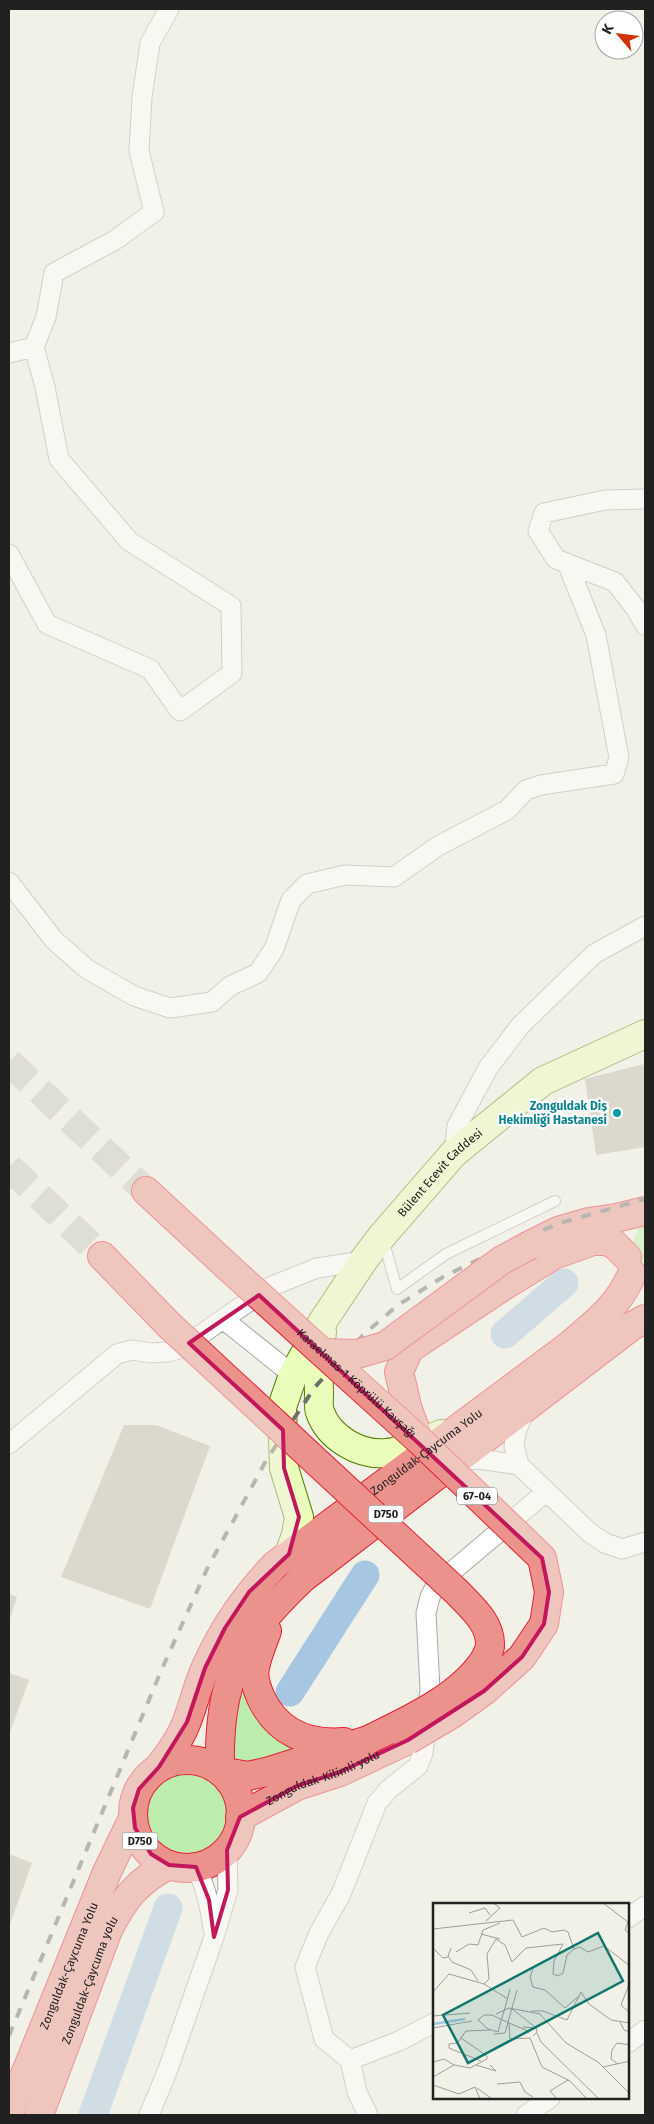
<svg xmlns="http://www.w3.org/2000/svg" width="654" height="2124" viewBox="0 0 654 2124" font-family="'Fira Sans',sans-serif">
<style>
.grass{fill:#bdedac}
.lines{fill:none;stroke-linecap:round;stroke-linejoin:round}
.river{stroke:#a6c6e1;stroke-width:29}
.building{fill:#bfbab0}
.highway-tunnel{stroke:#c8c7c0;stroke-width:28;stroke-dasharray:28 14;stroke-linecap:butt}
.lane-casing{stroke:#a8a8a8;stroke-width:12}
.street-casing{stroke:#a8a8a8;stroke-width:21}
.secondary-casing{stroke:#548000;stroke-width:30}
.highway-casing{stroke:#e42035;stroke-width:30}
.lane{stroke:#fff;stroke-width:10}
.street{stroke:#fff;stroke-width:19}
.secondary{stroke:#eafdbb;stroke-width:28}
.highway{stroke:#ec928d;stroke-width:28}
.rail{stroke:#6f6f6f;stroke-width:4;stroke-dasharray:10 10;stroke-linecap:butt}
.highway-bridge-casing{stroke:#e42035;stroke-width:30;stroke-linecap:butt}
.highway-bridge{stroke:#ec928d;stroke-width:28}
.marked{fill:none;stroke:#c2185b;stroke-width:4;stroke-linejoin:round}
.culture-dot{fill:#0f9aa8;stroke:#fff;stroke-width:2}
.labels{text-anchor:middle;dominant-baseline:central;stroke-width:4.5;stroke-linejoin:round;paint-order:stroke}
.shield{fill:#fff;stroke:#646464;stroke-width:1}
.shield-label{font-size:11px;font-weight:bold;fill:#212121}
.culture-label{font-size:12px;font-weight:bold;fill:#0d838f;stroke:#fff;text-anchor:end}
.street-label{font-size:12px;fill:#212121;stroke:#fff}
.inset-river{fill:none;stroke:#a6c6e1;stroke-width:2.5}
.inset-road{fill:none;stroke:#9e9e98;stroke-width:1}
.view{fill:#0f766e;fill-opacity:0.15;stroke:#0f766e;stroke-width:2.5}
.inset-edge{fill:none;stroke:#212121;stroke-width:2.5}
</style>
<rect width="100%" height="100%" fill="#f2f1e8"/>
<path class="grass" d="M645 1219V1287C630 1265 627 1240 645 1219Z
M238 1685 244 1687C248 1723 271 1735 300 1750 277 1757 253 1768 229 1758Z
M138 1814a49 49 0 1 1 98 0a49 49 0 1 1-98 0Z"/>
<g class="lines">
<path class="river" d="M505 1334 564 1283
M290 1692 365 1575
M93 2115 168 1908"/>
</g>
<path class="building" d="M644 1064 645 1147 596 1155 585 1079Z
M124 1425H156L210 1446 150 1609 61 1577Z
M9 1594 17 1597 9 1622Z
M9 1673 29 1680 9 1735Z
M9 1854 32 1863 9 1927Z"/>
<g class="lines">
<path class="highway-tunnel" d="M9 1062 146 1191
M9 1167 102 1256"/>
<g class="lane-casing">
<path id="lane" d="M383 1239 397 1289 446 1254 555 1201"/>
</g>
<g class="street-casing">
<path id="street" d="M9 353 34 347 46 317 54 273 115 240 154 212 139 151 142 97 150 43 169 9
M645 499 605 500 544 513 538 531 556 559 615 582 636 609 645 625
M9 554 47 624 150 669 180 711 232 673 231 606 129 541 59 459 45 387 34 347
M9 882 54 940 87 969 134 996 170 1008 212 1002 230 986 258 973 274 949 291 900 307 884 345 875 394 877 438 846 507 810 526 790 541 785 614 774 619 758 596 635 567 563
M454 1153 457 1126 488 1068 520 1026 594 954 645 926
M293 1375 223 1319 272 1286 317 1268 363 1261
M525 1410 516 1432 514 1446 519 1465 590 1533 605 1543 622 1549 645 1542
M9 1444 117 1354 132 1350 151 1353 168 1352 182 1348 223 1319
M456 1461 479 1459 519 1465
M196 1867C206 1887 210 1906 213 1928
M628 1918 645 1906
M434 2023 399 2041 350 2060 324 2039 305 1967 319 1933 341 1894 377 1803 389 1789 418 1766 423 1753 430 1689 426 1613 430 1597 436 1585 546 1492
M628 2043 645 2030
M350 2060 357 2092 368 2115
M149 2115 167 2072 214 1937 228 1890 227 1850
M526 2115 550 2098"/>
</g>
<g class="secondary-casing">
<g id="secondary">
<path d="M322 1332C319 1353 318 1372 319 1393 319 1399 318 1407 320 1412 329 1438 360 1456 387 1453 406 1451 424 1441 441 1434"/>
<path id="s1" d="M289 1554 296 1535 299 1517 284 1468 282 1407 293 1375 323 1321 363 1261 382 1236 454 1153 543 1081 645 1034"/>
</g>
</g>
<g class="highway-casing">
<g id="highway">
<path d="M146 1191 229 1268"/>
<path d="M530 1245 558 1231 589 1222 616 1218 645 1211"/>
<path d="M102 1256 169 1325"/>
<path d="M420 1441 408 1410 399 1372 409 1349 502 1287 554 1255 593 1241H605L614 1244 627 1257"/>
<path d="M267 1631C263 1643 257 1655 255 1668 253 1677 257 1689 261 1698 277 1732 307 1745 344 1742"/>
<path d="M368 1740 266 1772 248 1776 220 1771C218 1681 238 1639 303 1578L632 1326 645 1319"/>
<circle cx="187" cy="1814" r="54"/>
<path id="s2" d="M159 1767C170 1753 181 1738 187 1721 194 1703 198 1684 206 1667 224 1627 245 1597 275 1565L570 1345C597 1321 617 1308 632 1274"/>
<path id="s3" d="M240 1817 297 1786 340 1772 408 1740"/>
<path id="s4" d="M9 2114 107 1872 133 1818"/>
<path id="s5" d="M39 2115 108 1930C124 1899 137 1881 169 1865"/>
</g>
</g>
<use href="#lane" class="lane"/>
<use href="#street" class="street"/>
<use href="#secondary" class="secondary"/>
<use href="#highway" class="highway"/>
<path class="rail" d="M9 2036 161 1671 207 1569 267 1459 315 1387 363 1335 398 1305 443 1277 510 1244 560 1223 645 1199"/>
<g class="highway-bridge-casing">
<g id="highway-bridge">
<path id="s6" d="M229 1268 420 1441 542 1558 549 1592 544 1624 522 1657 484 1691 452 1714 408 1740"/>
<path d="M169 1325 457 1592C472 1608 491 1623 490 1646 490 1650 487 1653 486 1657 463 1696 407 1721 368 1740"/>
<path d="M323 1353 357 1354 385 1346 502 1260 530 1245"/>
</g>
</g>
<use href="#highway-bridge" class="highway-bridge"/>
</g>
<path d="M0 0H654V2124H0ZM259 1295 542 1558 549 1592 544 1624 522 1657 484 1691 408 1740 340 1772 297 1786 240 1817 227 1850 228 1890 214 1937 209 1900 196 1867 169 1865 151 1854 135 1828 133 1808 139 1789 159 1767 187 1722 205 1668 225 1628 249 1592 289 1554 299 1517 284 1468 283 1430 189 1343Z" fill="#f2f1e8" fill-opacity=".55" fill-rule="evenodd"/>
<path class="marked" d="M259 1295 542 1558 549 1592 544 1624 522 1657 484 1691 408 1740 340 1772 297 1786 240 1817 227 1850 228 1890 214 1937 209 1900 196 1867 169 1865 151 1854 135 1828 133 1808 139 1789 159 1767 187 1722 205 1668 225 1628 249 1592 289 1554 299 1517 284 1468 283 1430 189 1343Z"/>
<circle class="culture-dot" cx="617" cy="1113" r="5"/>
<g class="labels">
<g class="shield">
<rect x="457" y="1487.5" width="40" height="17" rx="4"/>
<rect x="368.5" y="1505.5" width="35" height="17" rx="4"/>
<rect x="122.5" y="1832.5" width="35" height="17" rx="4"/>
</g>
<g class="shield-label">
<text x="477" y="1496">67-04</text>
<text x="386" y="1514">D750</text>
<text x="140" y="1841">D750</text>
</g>
<g class="culture-label">
<text x="607" y="1106">Zonguldak Diş<tspan x="607" dy="14">Hekimliği Hastanesi</tspan></text>
</g>
<g class="street-label">
<text stroke="none"><textPath href="#s1" startOffset="436">Bülent Ecevit Caddesi</textPath></text>
<text stroke="none"><textPath href="#s6" startOffset="172">Karaelmas-1 Köprülü Kavşağı</textPath></text>
<text stroke="none"><textPath href="#s2" startOffset="424">Zonguldak-Çaycuma Yolu</textPath></text>
<text stroke="none"><textPath href="#s3" startOffset="92">Zonguldak-Kilimli yolu</textPath></text>
<text stroke="none"><textPath href="#s4" startOffset="160">Zonguldak-Çaycuma Yolu</textPath></text>
<text stroke="none"><textPath href="#s5" startOffset="144">Zonguldak-Çaycuma yolu</textPath></text>
</g>
</g>
<g transform="translate(433 1903)">
<rect width="196" height="196" fill="#f2f1e8"/>
<path class="inset-river" d="M0 121 32 116"/>
<path class="inset-road" d="M170 0 195 19 192 27 197 31M36 10 52 5 57 12M53 18 67 5 60 0M0 26 80 17 89 34 111 25 119 29 131 27 135 29 141 46 147 44 155 49 171 43 197 63M48 31 67 36M0 45 10 55 15 54M18 45 15 53 19 59 38 67 45 78M23 49 36 41 45 42 50 27 67 20M101 63 97 74 100 84 112 87 132 105 146 93M197 79 188 102 197 110M51 81 56 76 54 51 63 36 72 42 79 59 93 45 130 41 121 58 120 71 125 73 130 70 134 52 141 46M77 86 75 94 71 108 66 125 65 129 55 126 45 117 51 112H59L61 113 76 120 93 127 96 130M0 89 16 71 51 81 75 96M79 106 102 124M98 108H110L134 117 148 89 156 101 178 117 197 120M63 111 76 105 107 111 133 140 165 159 197 191M0 113 37 110M187 119 191 127 197 129M76 120 77 136 97 135 109 164 137 178 154 196M90 124 103 125 104 129 100 133M0 125 39 118M104 130 108 139 166 196M61 131 72 130 84 87M28 135 24 140 16 141V145L48 158M0 159 11 156 21 162M185 161 178 156 179 147 184 140 197 142M43 162 63 168 57 162M170 164 197 158M0 174 21 162 37 165 54 156V153L28 135 33 128 57 127M64 181 87 179 92 189 100 194M0 182 26 191 42 184 47 196M44 185 59 196M124 196 117 188 135 177"/>
<path class="view" d="M165 30 190 78 35 160 10 112Z"/>
<rect width="196" height="196" class="inset-edge"/>
</g>
<rect width="654" height="2124" fill="none" stroke="#212121" stroke-width="20"/>
<g transform="translate(619 35) rotate(298)"><circle r="24" fill="#ffffff" stroke="#a6a6a6"/>
<path d="M0-4L9 19L0 12L-9 19Z" fill="#d23200"/>
<text y="-8" font-size="14" font-weight="bold" text-anchor="middle" fill="#212121">K</text>
</g>
</svg>
